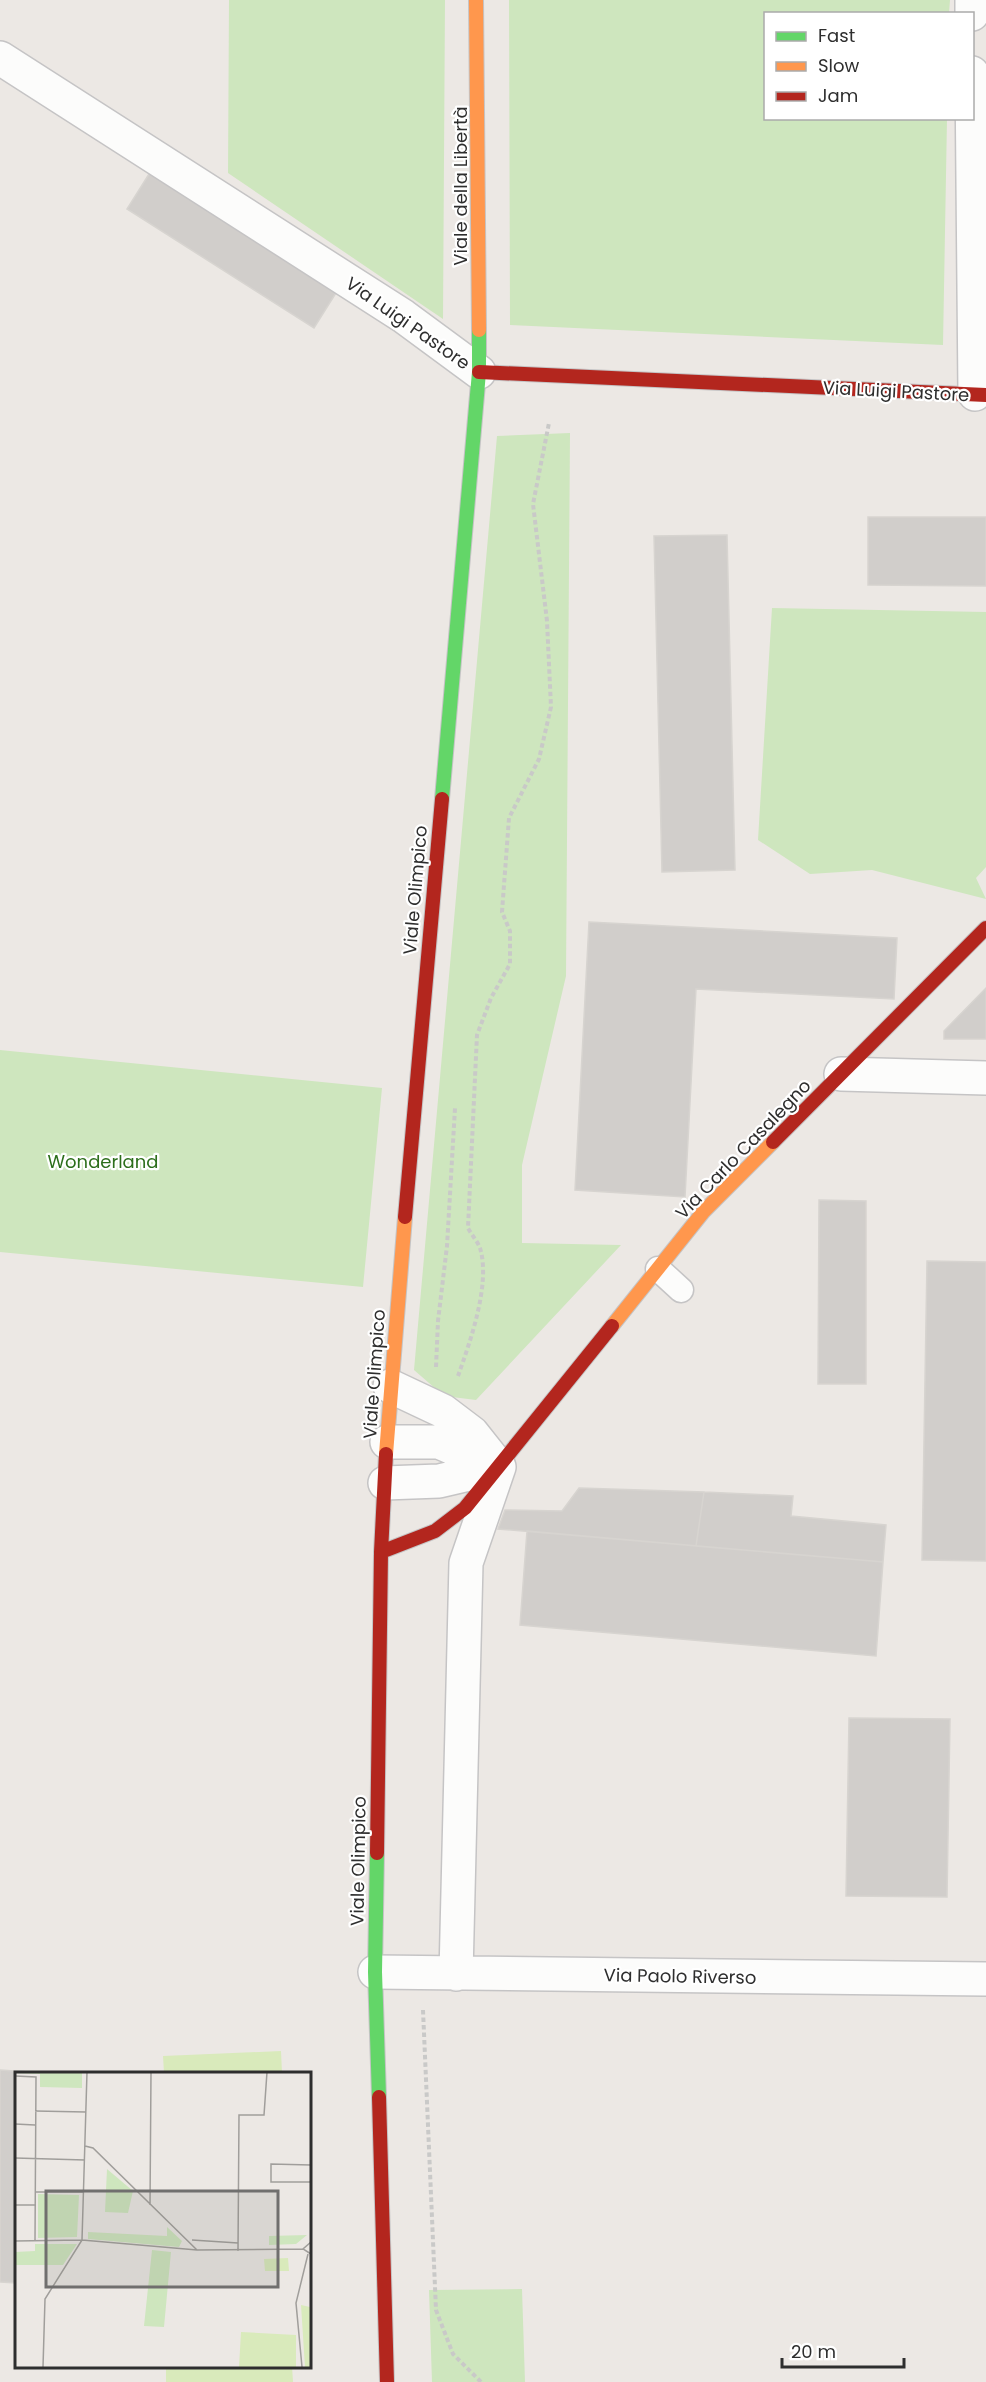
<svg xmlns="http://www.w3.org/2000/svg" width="986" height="2382" viewBox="0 0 986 2382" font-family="Poppins,sans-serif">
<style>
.green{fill:#cee6be}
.pitch{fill:#d9eabb}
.building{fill:#d1cecb;stroke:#d7d4d0;stroke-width:1.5}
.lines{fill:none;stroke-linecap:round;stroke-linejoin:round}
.lane-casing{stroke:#c5c4c5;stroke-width:27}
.street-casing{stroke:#c5c4c5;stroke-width:36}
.fast-casing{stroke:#c5c4c5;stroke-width:16}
.slow-casing{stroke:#c5c4c5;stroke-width:16}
.jam-casing{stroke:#c5c4c5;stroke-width:16}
.path{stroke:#c9c9c8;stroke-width:4;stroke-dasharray:4.5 3;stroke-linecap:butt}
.lane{stroke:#fcfcfb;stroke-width:24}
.street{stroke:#fcfcfb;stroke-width:33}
.fast{stroke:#63d668;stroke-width:14}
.slow{stroke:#ff974d;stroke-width:14}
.jam{stroke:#b3261e;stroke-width:14}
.labels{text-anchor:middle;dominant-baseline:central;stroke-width:4.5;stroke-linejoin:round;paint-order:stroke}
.street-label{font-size:18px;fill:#2e2e2e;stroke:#fff}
.park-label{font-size:18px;fill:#2c6e1b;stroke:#fff}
.inset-road{fill:none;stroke:#a09e9b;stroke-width:1.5}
.view{fill:#706f6e;fill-opacity:0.15;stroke:#706f6e;stroke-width:3}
.inset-edge{fill:none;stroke:#2e2e2e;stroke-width:3}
</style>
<rect width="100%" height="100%" fill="#ece8e4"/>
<path class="green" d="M229 0H445L443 319 228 173Z
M509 0H950L949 13 766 14V118L947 119 943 345 510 325Z
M570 433 566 976 522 1165V1243L621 1245 476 1400 444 1396 414 1370 497 436Z
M772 608 986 612V867L976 878 986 899 872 870 810 874 758 840Z
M0 1050 382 1088 363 1287 0 1252Z
M522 2289 525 2382H432L429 2290Z"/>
<path class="pitch" d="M281 2051 282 2073H164L163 2056Z
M166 2366H292L293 2382H166Z"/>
<path class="building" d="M154 166 341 285 314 328 127 209Z
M868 517H986V586L868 585Z
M727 535 735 870 662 872 654 536Z
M589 922 897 938 894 999 696 989 685 1197 575 1190Z
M986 988V1039H944V1031Z
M819 1200 866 1201V1384H818Z
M927 1261 986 1262V1561L922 1560Z
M579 1488 704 1492 696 1546 498 1529 505 1510 562 1511Z
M704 1492 793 1496 791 1516 886 1525 883 1562 696 1546Z
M527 1531 883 1562 876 1656 520 1625Z
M849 1718 950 1719 947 1897 846 1896Z
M0 2070 44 2073H16V2283L0 2282Z"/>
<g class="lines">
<g class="lane-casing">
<path id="lane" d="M658 1269 681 1290"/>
</g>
<g class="street-casing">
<path id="street" d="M972 0V14
M0 58 403 316 479 372
M972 73 975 394
M841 1074 986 1078
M390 1386 443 1411 472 1433 499 1467
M387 1442H439L495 1466
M385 1483 439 1481 499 1467
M375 1972 986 1979
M456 1974 466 1563 499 1467"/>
</g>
<g class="fast-casing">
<path id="fast" d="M442 799 479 372V330
M377 1853 375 1972 379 2097"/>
</g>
<g class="slow-casing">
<path id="slow" d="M476 0 479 330
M612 1326 704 1211 773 1142
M386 1454 405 1217"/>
</g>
<g class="jam-casing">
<path id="jam" d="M479 372 986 395
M773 1142 986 928
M405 1217 442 799
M381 1552 435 1531 465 1508 612 1326
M377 1853 381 1552 386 1454
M379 2097 387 2382"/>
</g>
<path class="path" d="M436 1367 438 1321 447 1246 455 1108
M458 1376C470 1342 491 1284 480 1248 478 1242 471 1234 468 1228L477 1035 491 998 510 964V931L502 912 509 818 539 759 551 707 547 621 533 504 549 423
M423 2010 436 2310 453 2354 481 2382"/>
<use href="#lane" class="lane"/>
<use href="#street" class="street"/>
<use href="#fast" class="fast"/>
<use href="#slow" class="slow"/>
<use href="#jam" class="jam"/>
</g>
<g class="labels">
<g class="street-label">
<text transform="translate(460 186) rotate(-90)">Viale della Libertà</text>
<text transform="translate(408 323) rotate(35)">Via Luigi Pastore</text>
<text transform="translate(896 391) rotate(3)">Via Luigi Pastore</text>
<text transform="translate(415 890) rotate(-85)">Viale Olimpico</text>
<text transform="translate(743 1149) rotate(-46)">Via Carlo Casalegno</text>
<text transform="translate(374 1374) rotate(-86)">Viale Olimpico</text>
<text transform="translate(358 1861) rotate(-89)">Viale Olimpico</text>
<text transform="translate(680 1976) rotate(1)">Via Paolo Riverso</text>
</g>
<g class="park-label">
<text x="103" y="1161">Wonderland</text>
</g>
</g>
<g transform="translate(15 2072)">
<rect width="296" height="296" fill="#ece8e4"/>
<path d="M67 0V16L25 15V2L0 1ZM92 97 118 119 113 141 90 140ZM23 122 64 123 62 165 23 166ZM152 155 167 169 164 175 73 167V160L152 164ZM292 163 281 172 254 173V164ZM20 172H62L48 193H0V180L20 179ZM137 178 156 180 149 255 129 254Z" fill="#cee6be"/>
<path d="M273 186 274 199H250L249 187ZM286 233 295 235V295H290ZM226 260 281 263V295H224Z" fill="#d9eabb"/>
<path class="inset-road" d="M0 4 21 5 20 169M20 39 71 40M0 52 20 53M70 74 78 76 182 178M0 86 70 88M296 93 256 92V110H296M21 120H69M0 133H21M135 133 136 0M177 168 223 171M0 169 67 168 182 178 288 177M296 170 288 177 296 182M223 179 224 43H249L252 0M28 295 30 227 67 168 72 0M287 295 281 231 293 182"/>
<path class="view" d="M31 119H263V215H31Z"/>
<rect width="296" height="296" class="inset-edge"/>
</g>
<rect x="764" y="12" width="210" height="108" fill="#ffffff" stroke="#ababab" stroke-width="1.5"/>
<rect x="776" y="32" width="30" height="9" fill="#63d668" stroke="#ababab" stroke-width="1.5"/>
<text x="818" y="42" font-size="18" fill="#2e2e2e">Fast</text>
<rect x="776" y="62" width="30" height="9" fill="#ff974d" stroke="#ababab" stroke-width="1.5"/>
<text x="818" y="72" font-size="18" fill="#2e2e2e">Slow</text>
<rect x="776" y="92" width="30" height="9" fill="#b3261e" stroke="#ababab" stroke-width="1.5"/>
<text x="818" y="102" font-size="18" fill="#2e2e2e">Jam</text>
<path d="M782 2358v9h122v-9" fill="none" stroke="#2e2e2e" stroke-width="3"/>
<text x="791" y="2358" font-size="18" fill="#2e2e2e" stroke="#ffffff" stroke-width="4.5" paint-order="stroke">20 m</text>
</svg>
